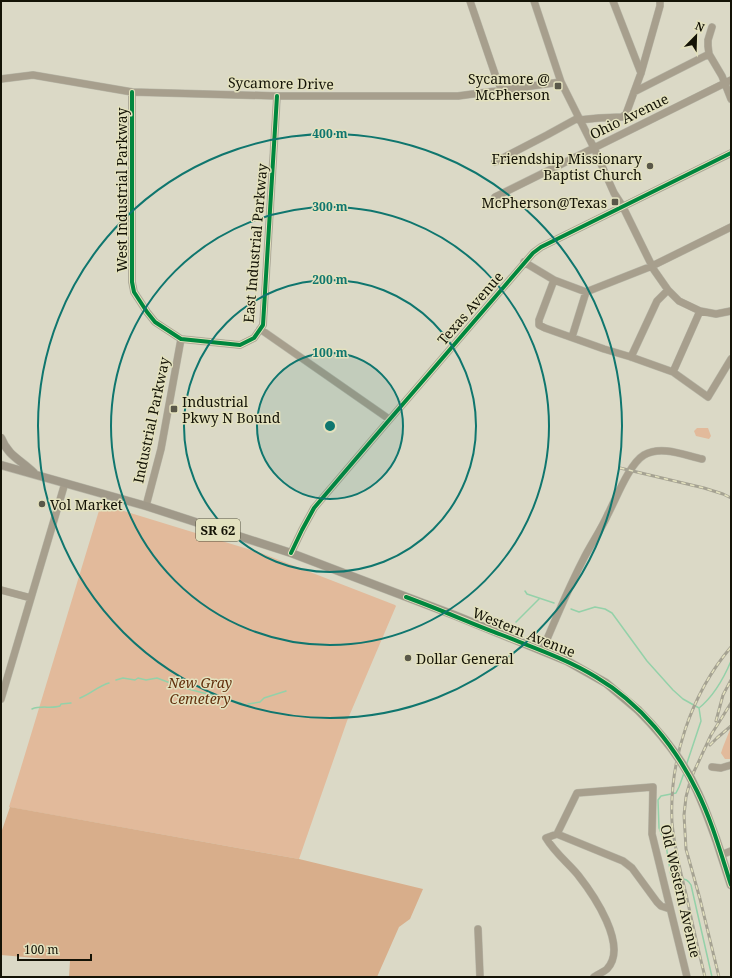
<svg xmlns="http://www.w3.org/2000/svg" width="732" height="978" viewBox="0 0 732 978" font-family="'Noto Serif',serif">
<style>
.green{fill:#e2ba9b}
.forest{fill:#d8ae8b}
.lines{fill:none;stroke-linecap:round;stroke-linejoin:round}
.stream{stroke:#94d1a9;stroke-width:1.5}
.minor-casing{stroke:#b9b8a9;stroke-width:8}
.major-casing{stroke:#b9b8a9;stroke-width:9}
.minor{stroke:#a79f8d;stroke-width:7}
.major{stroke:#a09989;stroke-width:8}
.rail-casing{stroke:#a5a292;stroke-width:3}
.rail{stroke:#e3e1be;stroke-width:1.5;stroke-dasharray:4.5;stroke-linecap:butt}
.major-bridge-casing{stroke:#b9b8a9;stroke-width:9;stroke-linecap:butt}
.major-bridge{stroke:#a09989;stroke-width:8}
.cycleway-casing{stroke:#e3e1be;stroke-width:6}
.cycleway{stroke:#00873e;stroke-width:4}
.ring{fill:none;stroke:#0f766e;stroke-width:2}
.poi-dot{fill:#5a5849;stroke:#e3e1be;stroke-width:1.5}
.labels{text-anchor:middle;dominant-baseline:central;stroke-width:3;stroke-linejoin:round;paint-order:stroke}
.shield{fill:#e3e1be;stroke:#52513d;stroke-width:1}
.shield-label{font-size:13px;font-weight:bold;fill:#141306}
.poi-label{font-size:14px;fill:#141306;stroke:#e3e1be;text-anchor:end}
.street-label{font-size:14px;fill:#141306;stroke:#e3e1be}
.park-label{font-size:14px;font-style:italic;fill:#63310e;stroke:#e3e1be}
.centre{fill:#0f766e;stroke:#e3e1be;stroke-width:2}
.ring-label{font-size:12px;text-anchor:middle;font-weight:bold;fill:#0f766e;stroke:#e3e1be;stroke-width:3;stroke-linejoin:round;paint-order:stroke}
</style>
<rect width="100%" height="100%" fill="#dbd9c6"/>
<path class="green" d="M697 428H708L711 436 709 439 696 436 694 431Z
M101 504 261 553 395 605 396 606 347 721 299 859 9 807Z
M731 727V759H725L721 753 723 747Z"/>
<path class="forest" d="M10 807 299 859 423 889 410 919 399 927 377 977H69L70 961 1 955V833Z"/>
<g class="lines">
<path class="stream" d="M525 591 527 594 554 603
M571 609 579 612 595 607 605 609 612 613 647 661 673 690 683 699 699 708 701 721 686 766
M516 622 539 599
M116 680 123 678 135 680 138 678 146 680 157 678 181 687 241 703
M80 698C91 694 98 686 109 683
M248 704 260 702 264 698 286 691
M699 708C714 696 723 680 731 661
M32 709C41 705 51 709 60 706L61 704 71 703
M684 773 679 787 676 793 661 796 658 800 659 828 666 845 671 876C681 881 686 876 691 885L712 977"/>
<g class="minor-casing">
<path id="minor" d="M470 1 497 80 502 90
M534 1 561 82 594 148 614 193 623 207 654 270 668 290 679 301 700 311 716 314 731 311
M613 1 641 73
M712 27 708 40V46L709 54 722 76 731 99
M1 79 33 75 132 92 277 96H458L561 82
M132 92V282L134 292 147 312 155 322 181 339 240 345 254 338 263 325 277 96
M634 92 709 54
M579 120 599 118 622 117 626 114 641 73 660 6V1
M495 162 547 135 578 118
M495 197 731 80
M524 262 554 280 586 292 652 266 731 227
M554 280 539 320V325L545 328 604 349 631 357 673 372 708 397 731 359
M260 329 389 419
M572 337 586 292
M631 357 657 301 668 290
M673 372 700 311
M146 506 161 449 181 339
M291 553 302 530 314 508 372 440 533 253 541 247 731 153
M1 590 31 598
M542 651C555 620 568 589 583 560 591 544 601 530 608 514 616 499 629 464 644 455 661 445 684 455 702 459
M1 699 65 483
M712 767 721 768 731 765
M557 834 577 793 653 787 652 834 687 977
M721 855 731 851
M478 929 480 977
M594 977C598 974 604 972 607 969 629 946 593 894 578 875 568 863 555 853 546 838L557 834 623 861 632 868 657 902 661 906 670 909"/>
</g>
<g class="major-casing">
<path id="major" d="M1 438C8 456 21 460 34 473
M1 465 146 506 291 553 454 615 567 661 606 683 638 710
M716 839 731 885"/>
</g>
<use href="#minor" class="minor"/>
<use href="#major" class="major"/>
<g class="rail-casing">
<path id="rail" d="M620 468 704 488 723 494 731 498
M716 721 723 695 731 680
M710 745 717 738 731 726
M705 977C698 949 692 922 686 894 680 870 674 846 672 822 669 760 691 694 731 647
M719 977 700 899 686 849 684 815 686 797 691 778 711 735 731 703"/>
</g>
<use href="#rail" class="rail"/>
<g class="major-bridge-casing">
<path id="major-bridge" d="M638 710C662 734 684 761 698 793 705 808 710 823 716 839"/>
</g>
<use href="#major-bridge" class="major-bridge"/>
<g class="cycleway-casing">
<path id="cycleway" d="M132 92V282L134 292 147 312 155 322 181 339 240 345 254 338 263 325 277 96
M291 553 302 530 314 508 372 440 533 253 541 247 731 153
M406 597C439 609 470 623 502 635 534 648 567 659 596 677 640 703 675 746 697 791 712 821 721 854 731 885"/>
</g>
<use href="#cycleway" class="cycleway"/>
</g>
<circle cx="330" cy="426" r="73" fill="#0f766e" fill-opacity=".12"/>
<g class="ring">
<circle cx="330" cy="426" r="73"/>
<circle cx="330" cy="426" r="146"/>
<circle cx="330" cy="426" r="219"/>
<circle cx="330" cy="426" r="292"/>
</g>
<g class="poi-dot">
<rect x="554" y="82" width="8" height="8" rx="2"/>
<circle cx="650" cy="166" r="4"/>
<rect x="611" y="198" width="8" height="8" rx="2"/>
<rect x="170" y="405" width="8" height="8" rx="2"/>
<circle cx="42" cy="504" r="4"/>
<circle cx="408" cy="658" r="4"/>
</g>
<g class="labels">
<rect class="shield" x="196" y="519" width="44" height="22" rx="3"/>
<g class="shield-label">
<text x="218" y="530">SR 62</text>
</g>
<g class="poi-label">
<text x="550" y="78">Sycamore @<tspan x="550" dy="16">McPherson</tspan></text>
<text x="642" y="158">Friendship Missionary<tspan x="642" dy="16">Baptist Church</tspan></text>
<text x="607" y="202">McPherson@Texas</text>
<text x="182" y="401" text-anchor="start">Industrial<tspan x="182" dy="16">Pkwy N Bound</tspan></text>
<text x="50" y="504" text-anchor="start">Vol Market</text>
<text x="416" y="658" text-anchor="start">Dollar General</text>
</g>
<g class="street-label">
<text transform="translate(281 83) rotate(1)">Sycamore Drive</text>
<text transform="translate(629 116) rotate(-26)">Ohio Avenue</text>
<text transform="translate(121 190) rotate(-90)">West Industrial Parkway</text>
<text transform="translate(255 243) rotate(-85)">East Industrial Parkway</text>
<text transform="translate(470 308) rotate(-49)">Texas Avenue</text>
<text transform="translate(151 420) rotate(-78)">Industrial Parkway</text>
<text transform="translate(524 632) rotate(22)">Western Avenue</text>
<text transform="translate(681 891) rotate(77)">Old Western Avenue</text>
</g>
<g class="park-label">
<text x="200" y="682">New Gray<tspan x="200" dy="16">Cemetery</tspan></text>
</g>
</g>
<circle cx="330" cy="426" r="6" class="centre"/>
<g class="ring-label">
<text x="330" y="138">400 m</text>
<text x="330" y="211">300 m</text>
<text x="330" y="284">200 m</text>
<text x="330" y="357">100 m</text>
</g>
<rect width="732" height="978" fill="none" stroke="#141306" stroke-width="4"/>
<g transform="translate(696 36) rotate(23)" stroke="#e3e1be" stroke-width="3" paint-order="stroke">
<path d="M0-3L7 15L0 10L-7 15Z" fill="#141306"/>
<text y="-6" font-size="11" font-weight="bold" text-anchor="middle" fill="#141306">N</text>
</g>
<path d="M18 954v6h73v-6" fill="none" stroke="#141306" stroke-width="2"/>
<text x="24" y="954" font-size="12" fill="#141306" stroke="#e3e1be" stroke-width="3" paint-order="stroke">100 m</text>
</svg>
